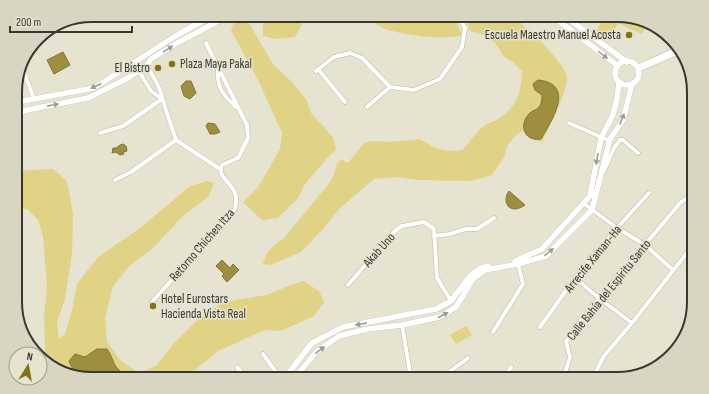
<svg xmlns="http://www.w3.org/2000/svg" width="709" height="394" viewBox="0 0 709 394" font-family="'Sofia Sans Condensed',sans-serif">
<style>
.green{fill:#e1d385}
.water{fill:#9d8f3e;stroke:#7f753a}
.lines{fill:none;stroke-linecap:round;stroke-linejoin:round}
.street-casing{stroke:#bcb9a6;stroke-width:5}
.secondary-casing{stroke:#bcb9a6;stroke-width:6}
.street{stroke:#fff;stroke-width:4}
.secondary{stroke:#fff;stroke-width:5.5}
.oneway{fill:#9c9c98}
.poi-dot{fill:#827314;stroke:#e6e3d0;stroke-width:1.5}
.labels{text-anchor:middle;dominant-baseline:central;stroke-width:3;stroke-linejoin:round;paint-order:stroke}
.poi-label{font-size:13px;fill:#393830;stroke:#e6e3d0;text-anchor:end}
.street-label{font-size:13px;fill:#393830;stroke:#e6e3d0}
.rim{fill:none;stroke:#393830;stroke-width:2}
</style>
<rect width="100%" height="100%" fill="#e6e3d0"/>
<path class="green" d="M244 15 273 64 293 83 306 99 311 113 333 137 336 150 329 156 305 184 298 198 278 218 262 220 243 202 259 186 280 149 282 133 258 80 231 30 237 16Z
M260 15H315L304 20 295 37 276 39 263 36V21Z
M361 15H440L455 18 462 35C444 41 407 35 388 30 379 27 370 20 361 15Z
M465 15H516C522 27 526 26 535 35 542 43 565 66 567 76 569 88 548 130 542 142L533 139 525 130 517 134 508 144 504 157 492 175 471 181 419 180 395 177 374 179 340 208 322 230 301 252 271 265 263 264C266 252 273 245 284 238L327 186 334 175 337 163 342 159 348 163 364 143 372 141 391 142 419 139 438 149 451 151 463 150C468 144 478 130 484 126 488 123 493 122 498 119 516 109 522 91 522 71L514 63 504 57 496 44 484 35 470 31Z
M605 15H617L621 17 610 39 596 32Z
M624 17 647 24 642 34 620 24Z
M53 169 67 181 73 214 72 253 65 299 57 322 59 339 65 334 72 310 77 284 98 257 140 228 189 187 206 181 214 183 209 196 182 217 153 248 128 267 113 287 105 317 107 342 121 361 139 373 156 366 174 343 199 318 224 302 267 295 288 286 303 281 319 291 324 302 314 316 281 331 265 330 218 351 184 379H92L54 369 40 356V354H38L36 353 39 354 45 353 44 317 47 288 43 236 38 220 28 210 19 207 16 208V171Z
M466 326 472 335 456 344 450 335Z"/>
<path class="water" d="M63 52 70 65 54 74 47 60Z
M538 80C576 84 552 120 541 139 523 142 518 123 531 112 534 110 537 110 539 107 542 103 542 99 542 95L535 90 533 84Z
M186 81H191L196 93 190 99 184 96 181 86Z
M208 123 215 124 220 132 215 134H210L206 126Z
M123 144 126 146 127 151 123 152 124 154 120 155 116 152 112 153 113 148H116L120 145Z
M509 191 525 205C522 207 518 209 515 209 505 209 504 197 509 191Z
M222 260 230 268 233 264 239 270 227 282 222 276 224 274 216 266Z
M97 349H107C116 362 111 368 129 376L130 379H94L93 376C81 375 73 373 69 361L75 354 85 357Z"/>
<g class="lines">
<g class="street-casing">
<path id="street" d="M147 65C151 74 158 83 161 93 165 109 171 125 176 140L220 169
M637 67 679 48
M23 69 34 99
M318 69 345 102
M218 70C217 89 223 95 236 107
M638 70 682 51
M139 71 151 91 162 99
M316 71 334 57 350 53 362 58 390 87 414 90 440 79 462 47 465 28 458 15
M367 107 390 87
M569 123 610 141
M100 133 123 126 162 99
M604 171 614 148 620 140H623L638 153
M115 180 131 172 176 140
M583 203 617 228 645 245 673 270
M434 236 450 234 466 229H477L494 218
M575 278 600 299 632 323
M348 285 395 231 402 226 424 222 434 229 437 278 451 301
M152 302 235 209C236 204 237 198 235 193 231 182 217 177 222 165L238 158 248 138 247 125 206 43
M402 325 411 379
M540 327 575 278 617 228 649 193
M493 332 523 284 518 264
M263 354 281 379
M237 367 246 379
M565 373 575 379
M440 379 468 358
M497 379 509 371 511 367
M538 379 556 378 565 373 570 357 566 342 582 319 681 202 694 194
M592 379 604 356 632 323 694 244"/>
</g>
<g class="secondary-casing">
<path id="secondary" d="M549 15 559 21 618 66
M563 15 627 62
M615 73a12 12 0 1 1 24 0a12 12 0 1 1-24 0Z
M16 104 23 101 94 88 174 37 213 15
M16 114 27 110 88 98 128 78 147 65 151 59 177 43 230 15
M515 261 542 249 590 196 601 138 613 115 617 99 619 82
M284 379 312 343 343 327 436 309 451 301 471 275 481 268 488 266
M294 379 316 352 339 336 367 329 402 325 440 317 456 307 473 279 485 270 518 264 546 256 592 210 610 139 623 120 632 84"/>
</g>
<use href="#street" class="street"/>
<use href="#secondary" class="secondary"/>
</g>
<defs><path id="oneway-solid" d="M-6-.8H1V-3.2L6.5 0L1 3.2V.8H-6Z"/></defs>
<g class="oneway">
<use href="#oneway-solid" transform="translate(168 49) rotate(-32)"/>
<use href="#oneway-solid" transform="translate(603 55) rotate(37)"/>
<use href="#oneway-solid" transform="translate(96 86) rotate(155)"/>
<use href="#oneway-solid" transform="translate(53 105) rotate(-11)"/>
<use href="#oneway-solid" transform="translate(622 119) rotate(-68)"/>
<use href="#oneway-solid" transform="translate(597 159) rotate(101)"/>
<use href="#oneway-solid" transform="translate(549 252) rotate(-39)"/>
<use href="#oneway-solid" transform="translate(443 315) rotate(-28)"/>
<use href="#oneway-solid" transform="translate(361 324) rotate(169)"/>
<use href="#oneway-solid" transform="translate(320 350) rotate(-37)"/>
</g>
<g class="poi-dot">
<circle cx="629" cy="35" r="4"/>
<circle cx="172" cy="64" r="4"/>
<circle cx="158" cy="68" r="4"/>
<circle cx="153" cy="306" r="4"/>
</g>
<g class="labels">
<g class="poi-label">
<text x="621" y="35">Escuela Maestro Manuel Acosta</text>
<text x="180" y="64" text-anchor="start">Plaza Maya Pakal</text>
<text x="150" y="68">El Bistro</text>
<text x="161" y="299" text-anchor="start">Hotel Eurostars<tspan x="161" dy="15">Hacienda Vista Real</tspan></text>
</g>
<g class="street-label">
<text transform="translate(202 245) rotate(-49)">Retorno Chichen Itza</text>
<text transform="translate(379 250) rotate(-48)">Akab Uno</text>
<text transform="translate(593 259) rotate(-51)">Arrecife Xaman-Ha</text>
<text transform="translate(609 290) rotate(-51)">Calle Bahía del Espiritu Santo</text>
</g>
</g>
<path d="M0 0H709V394H0ZM92 22H617A70 70 0 0 1 687 92V302A70 70 0 0 1 617 372H92A70 70 0 0 1 22 302V92A70 70 0 0 1 92 22Z" fill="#d8d5c3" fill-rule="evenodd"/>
<path class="rim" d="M92 22H617A70 70 0 0 1 687 92V302A70 70 0 0 1 617 372H92A70 70 0 0 1 22 302V92A70 70 0 0 1 92 22Z"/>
<g transform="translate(28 366) rotate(11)"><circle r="19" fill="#e6e3d0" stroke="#a19f90"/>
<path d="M0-3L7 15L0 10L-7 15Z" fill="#827314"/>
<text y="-6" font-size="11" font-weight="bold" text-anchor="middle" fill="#393830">N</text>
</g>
<path d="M10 26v6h122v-6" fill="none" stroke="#393830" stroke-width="2"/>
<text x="16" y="26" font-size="12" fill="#393830" stroke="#e6e3d0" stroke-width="3" paint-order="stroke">200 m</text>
</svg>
